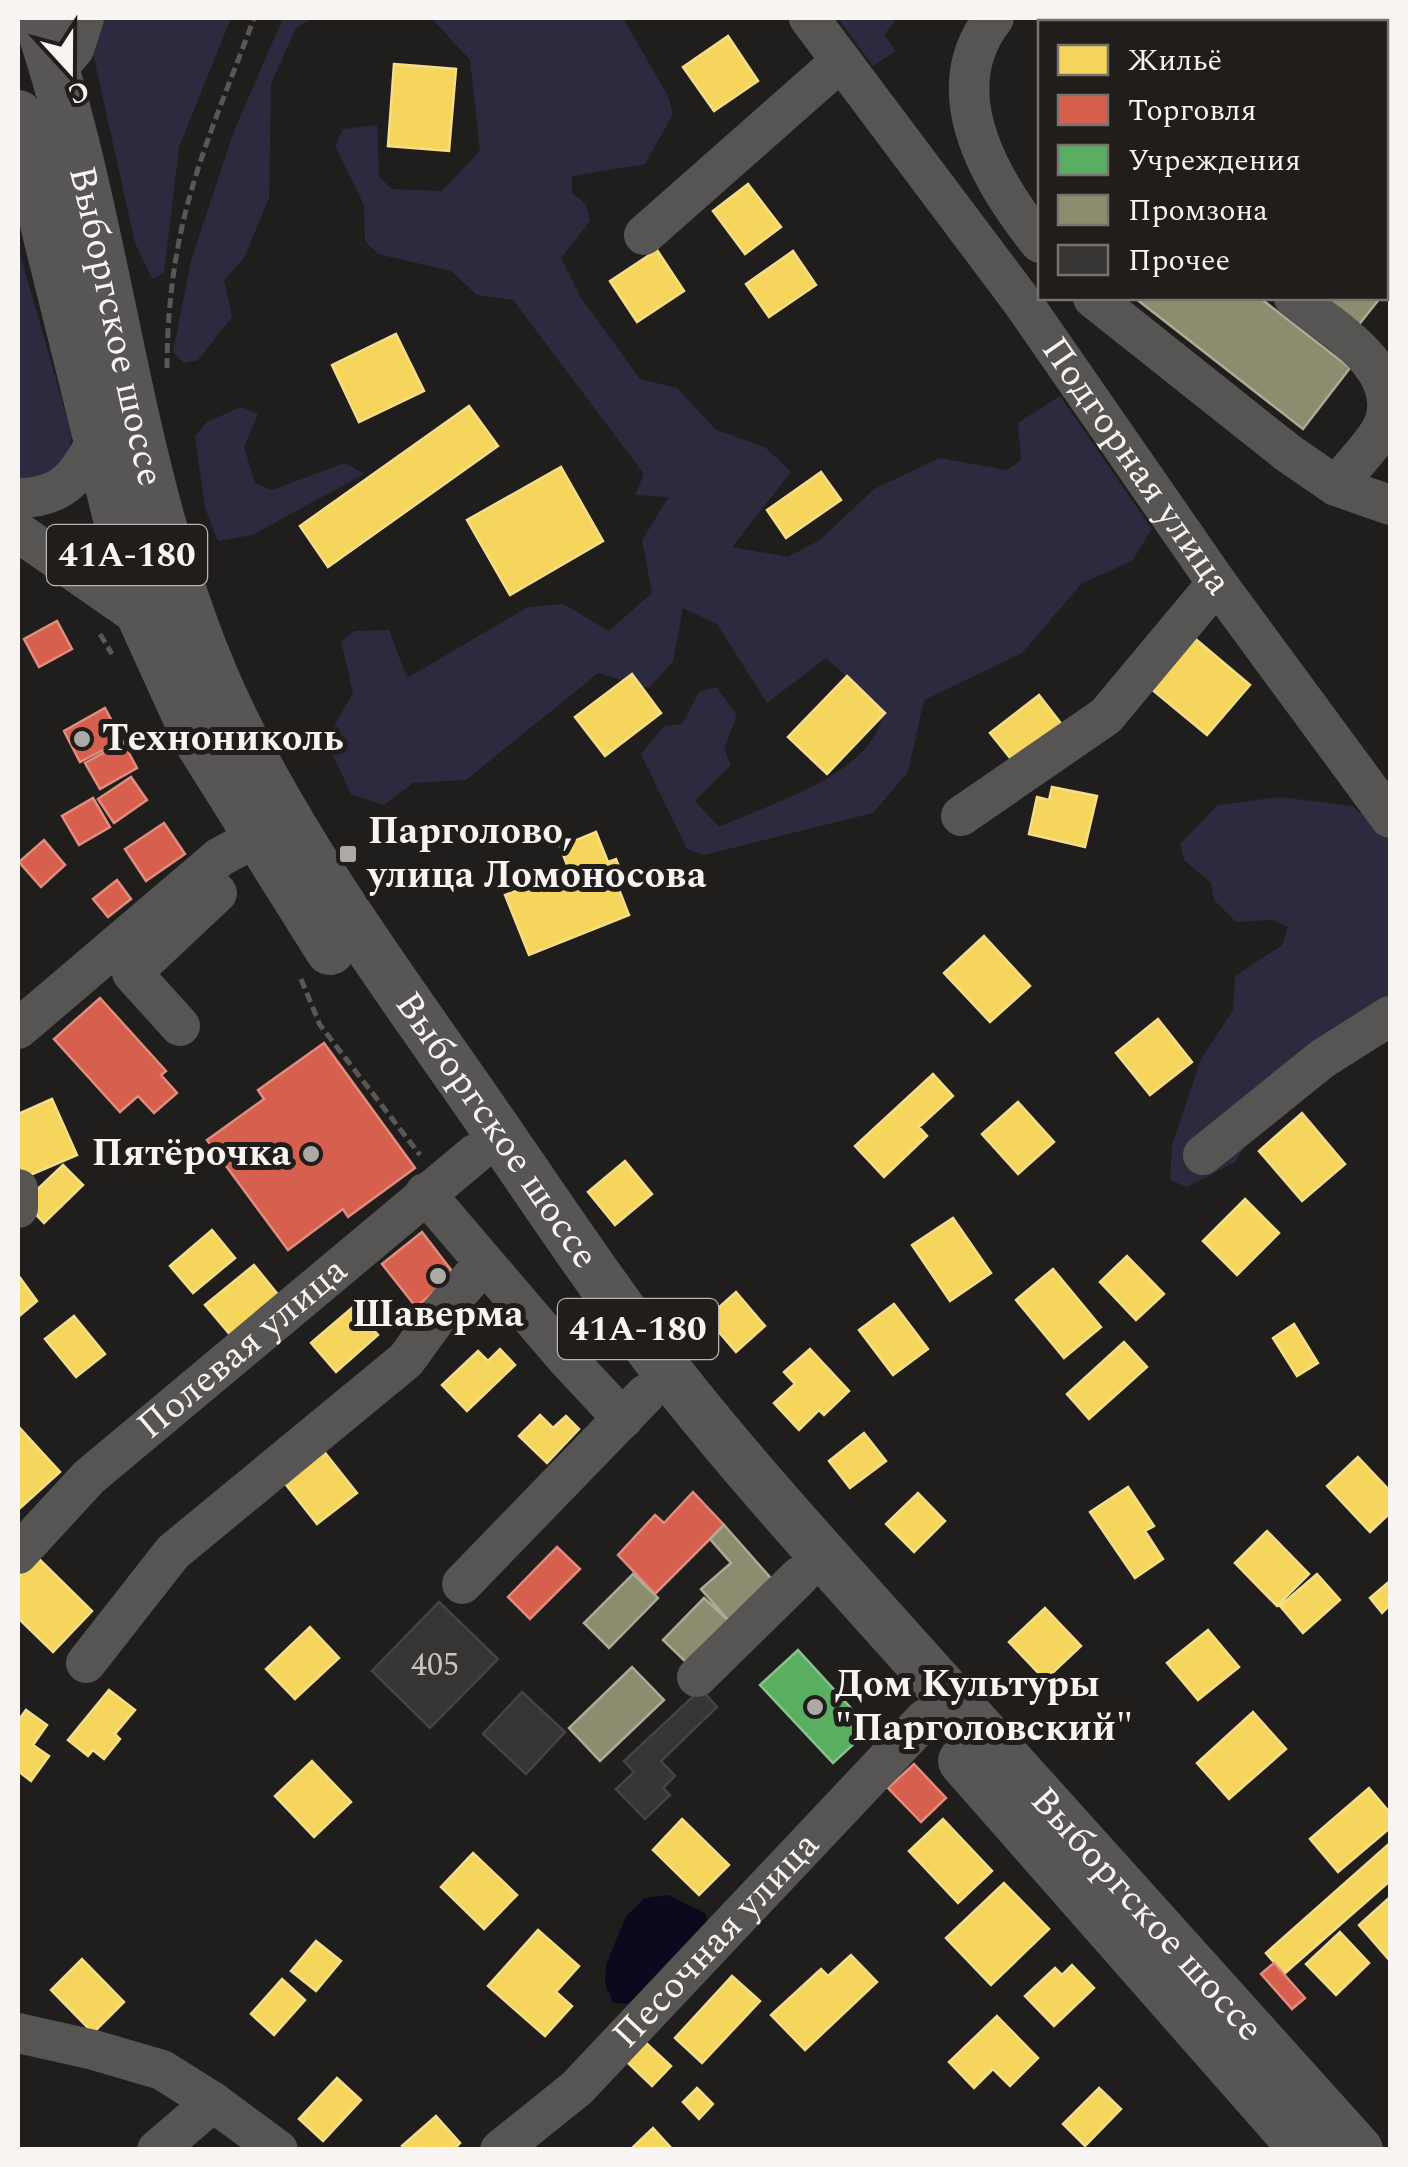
<svg xmlns="http://www.w3.org/2000/svg" width="1408" height="2167" viewBox="0 0 1408 2167" font-family="Spectral,serif">
<style>
.green{fill:#2d2a3f}
.water{fill:#0d081e}
.homes{fill:#f6d55c;stroke:#f6de89;stroke-width:2.5}
.shops{fill:#d6604d;stroke:#e08c7e;stroke-width:2.5}
.public{fill:#5aae61;stroke:#89c38c;stroke-width:2.5}
.industry{fill:#8c8c6e;stroke:#acab96;stroke-width:2.5}
.building{fill:#373533;stroke:#464443;stroke-width:2.5}
.lines{fill:none;stroke-linecap:round;stroke-linejoin:round}
.path{stroke:#595857;stroke-width:5;stroke-dasharray:10 5;stroke-linecap:butt}
.minor{stroke:#565554;stroke-width:40}
.major{stroke:#575555;stroke-width:50}
.poi-dot{fill:#aca9a7;stroke:#211d1b;stroke-width:4}
.labels{text-anchor:middle;dominant-baseline:central;stroke-width:10;stroke-linejoin:round;paint-order:stroke}
.number-label{font-size:32px;fill:#c7c4c2}
.shield{fill:#211d1b;stroke:#b7b4b2;stroke-width:2.5}
.shield-label{font-size:35px;font-weight:bold;fill:#f7f4f2}
.street-label{font-size:38px;fill:#f7f4f2;stroke:#211d1b}
.poi-label{font-size:38px;font-weight:bold;fill:#f7f4f2;stroke:#211d1b;text-anchor:start}
</style>
<rect width="100%" height="100%" fill="#201e1c"/>
<path class="green" d="M97 18H231L179 147 164 273 152 279 135 243 91 44Z
M283 18H312L296 28 271 84 269 198 244 258 224 280 232 317 198 360 184 363 173 352 191 261 234 131Z
M435 18H623L668 96 673 114 645 164 572 176V193L586 204 590 221 561 258 581 298 640 379 677 388 715 429 766 448 791 472 732 547 788 557 820 540 874 489 940 458 1007 470 1021 460 1018 423 1060 396 1152 529 1132 561 1082 583 1022 653 924 700 908 772 873 813 704 855 687 849 641 754 664 726 682 724 699 692 716 687 737 715 724 749 731 765 695 801 719 827C769 804 880 772 883 709L826 658 767 703 717 624 683 608 673 661 649 688 598 673 466 780 413 783 384 805 351 794 326 740 353 693 341 641 355 631 389 630 407 678 528 607 563 604 609 631 652 593 642 540 669 497 635 495 644 474 513 300 477 295 451 271 378 254 365 241 364 205 335 146 343 129 377 125 379 177 392 189 442 191 480 151 470 60 434 21Z
M838 18H897L884 35 896 51 873 66Z
M18 247 72 435 66 465 18 488Z
M241 407 258 414 244 447 255 483 272 490 345 463 364 474 252 535 218 541 205 508 195 436 207 422Z
M1279 797 1352 806 1390 837V1030L1303 1055 1235 1162 1187 1187 1170 1180 1172 1145 1201 1059 1233 1010 1235 976 1282 945 1288 927 1272 920 1236 922 1214 900 1211 883 1184 860 1180 844 1218 805Z"/>
<path class="water" d="M668 1895 705 1913 708 1920 634 2004 613 2003 605 1984 606 1965 626 1916 645 1898Z"/>
<path class="homes" d="M728 36 758 81 714 111 683 67Z
M394 64 456 69 449 151 388 146Z
M748 184 781 227 745 254 713 211Z
M657 250 684 291 637 322 610 281Z
M793 251 816 285 769 317 746 284Z
M396 334 424 391 359 422 332 365Z
M469 406 498 446 328 567 300 526Z
M561 467 603 541 510 595 467 520Z
M821 472 841 500 786 538 767 510Z
M1192 636 1250 685 1207 735 1149 687Z
M632 674 661 713 605 756 575 717Z
M847 676 885 713 827 774 788 737Z
M1039 695 1063 726 1015 764 990 733Z
M1052 787 1097 796 1085 847 1029 834 1037 797 1049 800Z
M596 832 608 862 616 859 626 884 618 887 629 915 529 955 505 895 569 870 560 847Z
M984 936 1030 986 990 1022 944 973Z
M1158 1019 1192 1062 1150 1095 1116 1053Z
M933 1074 953 1096 919 1127 927 1136 884 1177 855 1146Z
M52 1099 77 1155 23 1178 18 1165V1114Z
M1018 1102 1054 1142 1018 1174 982 1134Z
M1302 1113 1345 1164 1302 1201 1259 1151Z
M625 1161 652 1194 615 1225 588 1192Z
M63 1165 83 1185 44 1223 24 1202Z
M1245 1199 1279 1233 1237 1275 1203 1241Z
M953 1218 991 1273 950 1301 912 1245Z
M212 1230 235 1258 193 1293 170 1266Z
M1127 1256 1164 1294 1136 1320 1100 1282Z
M254 1265 280 1297 232 1337 205 1305Z
M1053 1269 1101 1327 1064 1358 1016 1300Z
M18 1275 37 1301 18 1317Z
M736 1292 765 1326 736 1352 707 1318Z
M894 1304 928 1349 893 1375 859 1330Z
M353 1307 378 1335 336 1372 311 1343Z
M74 1316 105 1354 76 1377 45 1339Z
M1294 1324 1318 1363 1297 1376 1273 1338Z
M1124 1342 1147 1367 1089 1419 1067 1394Z
M500 1349 515 1365 467 1411 442 1385 478 1351 488 1361Z
M810 1349 849 1391 824 1415 819 1410 799 1430 774 1403 795 1384 784 1372Z
M540 1415 553 1428 566 1416 579 1429 547 1463 519 1436Z
M18 1426 60 1472 18 1510Z
M864 1433 886 1461 850 1488 829 1461Z
M322 1449 357 1493 317 1524 283 1481Z
M1358 1457 1390 1491V1513L1370 1532 1327 1486Z
M1128 1487 1154 1526 1145 1531 1163 1559 1135 1578 1090 1512Z
M918 1493 945 1521 914 1552 886 1524Z
M1267 1531 1309 1574 1277 1606 1235 1563Z
M37 1557 92 1611 53 1652 18 1618V1577Z
M1317 1574 1340 1600 1303 1633 1280 1606Z
M1390 1581V1605L1382 1613 1370 1598Z
M1045 1608 1081 1646 1045 1680 1009 1642Z
M310 1627 339 1658 295 1699 266 1669Z
M1208 1630 1239 1667 1198 1700 1167 1663Z
M109 1690 135 1710 115 1734 120 1739 104 1759 93 1750 88 1756 68 1740Z
M26 1710 47 1725 33 1745 49 1756 31 1781 18 1771V1721Z
M1253 1712 1286 1749 1229 1799 1197 1763Z
M312 1761 351 1802 314 1837 275 1796Z
M1369 1788 1390 1813V1828L1338 1872 1310 1839Z
M682 1819 729 1865 699 1895 653 1850Z
M943 1819 992 1871 958 1903 909 1851Z
M1390 1843V1881L1284 1974 1266 1953Z
M473 1853 517 1895 484 1929 441 1887Z
M1004 1883 1049 1929 991 1985 946 1938Z
M1390 1897V1961L1359 1925Z
M538 1930 579 1966 556 1992 572 2006 545 2036 488 1986Z
M1340 1932 1369 1963 1336 1995 1306 1964Z
M316 1941 341 1961 316 1991 291 1971Z
M851 1955 877 1982 805 2050 771 2015 821 1969 828 1976Z
M82 1959 124 2002 93 2033 51 1990Z
M1072 1965 1094 1988 1054 2026 1025 1996 1055 1968 1062 1975Z
M732 1976 760 2001 702 2063 675 2038Z
M282 1979 305 2000 274 2035 251 2014Z
M997 2016 1038 2058 1010 2086 993 2069 974 2088 949 2062Z
M645 2042 671 2066 652 2086 626 2061Z
M337 2078 361 2100 323 2141 299 2119Z
M697 2088 713 2104 699 2119 683 2102Z
M1099 2088 1121 2109 1085 2146 1063 2124Z
M436 2116 460 2143 453 2150H405L402 2146Z
M653 2128 673 2150H630Z"/>
<path class="shops" d="M57 621 72 649 39 667 24 639Z
M105 708 122 740 80 762 64 731Z
M123 742 137 768 100 789 85 763Z
M131 777 147 800 114 823 98 799Z
M93 798 110 827 79 845 62 816Z
M164 823 185 854 146 881 125 849Z
M44 840 65 865 41 887 19 862Z
M117 880 131 899 108 917 93 899Z
M100 998 166 1071 161 1075 177 1093 154 1113 138 1096 120 1112 54 1039Z
M324 1043 415 1168 348 1217 343 1209 288 1250 207 1140 264 1099 258 1090Z
M422 1232 455 1275 416 1307 382 1264Z
M693 1492 724 1525 655 1594 618 1555 655 1515 664 1523Z
M557 1547 580 1569 530 1619 508 1597Z
M914 1764 946 1798 921 1822 888 1788Z
M1274 1963 1305 1998 1292 2009 1261 1974Z"/>
<path class="public" d="M798 1650 870 1729 833 1763 760 1685Z"/>
<path class="industry" d="M1386 69 1390 72V234L1386 230Z
M1386 231 1390 235V285L1386 291Z
M1135 298H1260L1350 368 1303 429Z
M1320 298H1380L1357 327Z
M724 1525 776 1584 731 1623 701 1589 731 1563 710 1539Z
M633 1574 658 1598 609 1648 584 1623Z
M704 1598 731 1623 690 1666 663 1640Z
M632 1667 664 1700 600 1761 569 1728Z"/>
<path class="building" d="M439 1602 498 1659 430 1728 372 1671Z
M701 1689 717 1707 661 1761 675 1776 663 1788 670 1795 645 1819 616 1789 634 1772 624 1761Z
M522 1692 565 1732 526 1774 483 1734Z"/>
<g class="lines">
<path class="path" d="M1235 22 1239 18
M167 368C167 307 175 244 193 185 210 128 234 73 254 18
M100 634 112 654
M301 979 320 1025 420 1155"/>
<g class="minor">
<path id="s1" d="M809 18 1023 303 1217 583 1390 818"/>
<path d="M994 18C936 91 991 182 1040 243"/>
<path d="M1165 18 1172 22"/>
<path d="M1327 22 1331 18"/>
<path d="M56 70 74 49 84 18"/>
<path d="M644 235 841 61"/>
<path d="M1093 298 1288 453 1336 486 1390 505"/>
<path d="M1294 298C1330 327 1404 367 1384 423 1377 442 1349 469 1336 486"/>
<path d="M18 498C64 498 78 476 98 438"/>
<path d="M18 532 143 619"/>
<path d="M961 816 1106 716 1217 583"/>
<path d="M180 1026 132 973 217 893"/>
<path d="M18 1029 220 857 257 837"/>
<path d="M1203 1155 1322 1059 1390 1016"/>
<path d="M18 1189V1208"/>
<path d="M425 1193 566 1358 623 1419"/>
<path id="s2" d="M18 1554 89 1477 475 1154"/>
<path d="M462 1584 646 1394"/>
<path d="M86 1663 173 1552 406 1360 435 1320 484 1263"/>
<path d="M697 1677 800 1576"/>
<path d="M18 2033 94 2050 162 2070 213 2102"/>
<path d="M157 2150 213 2102 278 2150"/>
<path id="s3" d="M500 2150 577 2088 925 1719"/>
</g>
<g class="major">
<path id="s4" d="M38 18C116 247 126 501 234 721 298 851 385 970 468 1089 533 1182 598 1282 668 1372 752 1479 846 1580 937 1682 1077 1838 1218 1994 1358 2150"/>
<path d="M18 115 143 619 197 738 330 950"/>
<path d="M963 1761 1305 2150"/>
</g>
</g>
<g class="poi-dot">
<circle cx="82" cy="739" r="10"/>
<rect x="338" y="844" width="20" height="20" rx="5"/>
<circle cx="311" cy="1154" r="10"/>
<circle cx="438" cy="1276" r="10"/>
<circle cx="815" cy="1707" r="10"/>
</g>
<g class="labels">
<g class="number-label">
<text x="435" y="1665">405</text>
</g>
<g class="shield">
<rect x="47" y="525" width="160" height="60" rx="8"/>
<rect x="558" y="1299" width="160" height="60" rx="8"/>
</g>
<g class="shield-label">
<text x="127" y="555">41А-180</text>
<text x="638" y="1329">41А-180</text>
</g>
<g class="street-label">
<text stroke="none"><textPath href="#s4" startOffset="318">Выборгское шоссе</textPath></text>
<text stroke="none"><textPath href="#s1" startOffset="555">Подгорная улица</textPath></text>
<text stroke="none"><textPath href="#s4" startOffset="1218">Выборгское шоссе</textPath></text>
<text stroke="none"><textPath href="#s2" startOffset="305">Полевая улица</textPath></text>
<text stroke="none"><textPath href="#s4" startOffset="2238">Выборгское шоссе</textPath></text>
<text stroke="none"><textPath href="#s3" startOffset="302">Песочная улица</textPath></text>
</g>
<g class="poi-label">
<text x="102" y="739">Технониколь</text>
<text x="368" y="832">Парголово,<tspan x="368" dy="44">улица Ломоносова</tspan></text>
<text x="291" y="1154" text-anchor="end">Пятёрочка</text>
<text x="438" y="1315" text-anchor="middle">Шаверма</text>
<text x="835" y="1685">Дом Культуры<tspan x="835" dy="44">"Парголовский"</tspan></text>
</g>
</g>
<rect width="1408" height="2167" fill="none" stroke="#f7f4f2" stroke-width="40"/>
<rect x="1038" y="20" width="350" height="280" fill="#211d1b" stroke="#777371" stroke-width="2.5"/>
<rect x="1058" y="45" width="50" height="30" fill="#f6d55c" stroke="#777371" stroke-width="2.5"/>
<text x="1128" y="70" font-size="30" fill="#f7f4f2">Жильё</text>
<rect x="1058" y="95" width="50" height="30" fill="#d6604d" stroke="#777371" stroke-width="2.5"/>
<text x="1128" y="120" font-size="30" fill="#f7f4f2">Торговля</text>
<rect x="1058" y="145" width="50" height="30" fill="#5aae61" stroke="#777371" stroke-width="2.5"/>
<text x="1128" y="170" font-size="30" fill="#f7f4f2">Учреждения</text>
<rect x="1058" y="195" width="50" height="30" fill="#8c8c6e" stroke="#777371" stroke-width="2.5"/>
<text x="1128" y="220" font-size="30" fill="#f7f4f2">Промзона</text>
<rect x="1058" y="245" width="50" height="30" fill="#373533" stroke="#777371" stroke-width="2.5"/>
<text x="1128" y="270" font-size="30" fill="#f7f4f2">Прочее</text>
<g transform="translate(70 70) rotate(159)" stroke="#211d1b" stroke-width="8" paint-order="stroke">
<path d="M0-8L18 38L0 25L-18 38Z" fill="#f7f4f2"/>
<text y="-15" font-size="28" font-weight="bold" text-anchor="middle" fill="#f7f4f2">С</text>
</g>
</svg>
